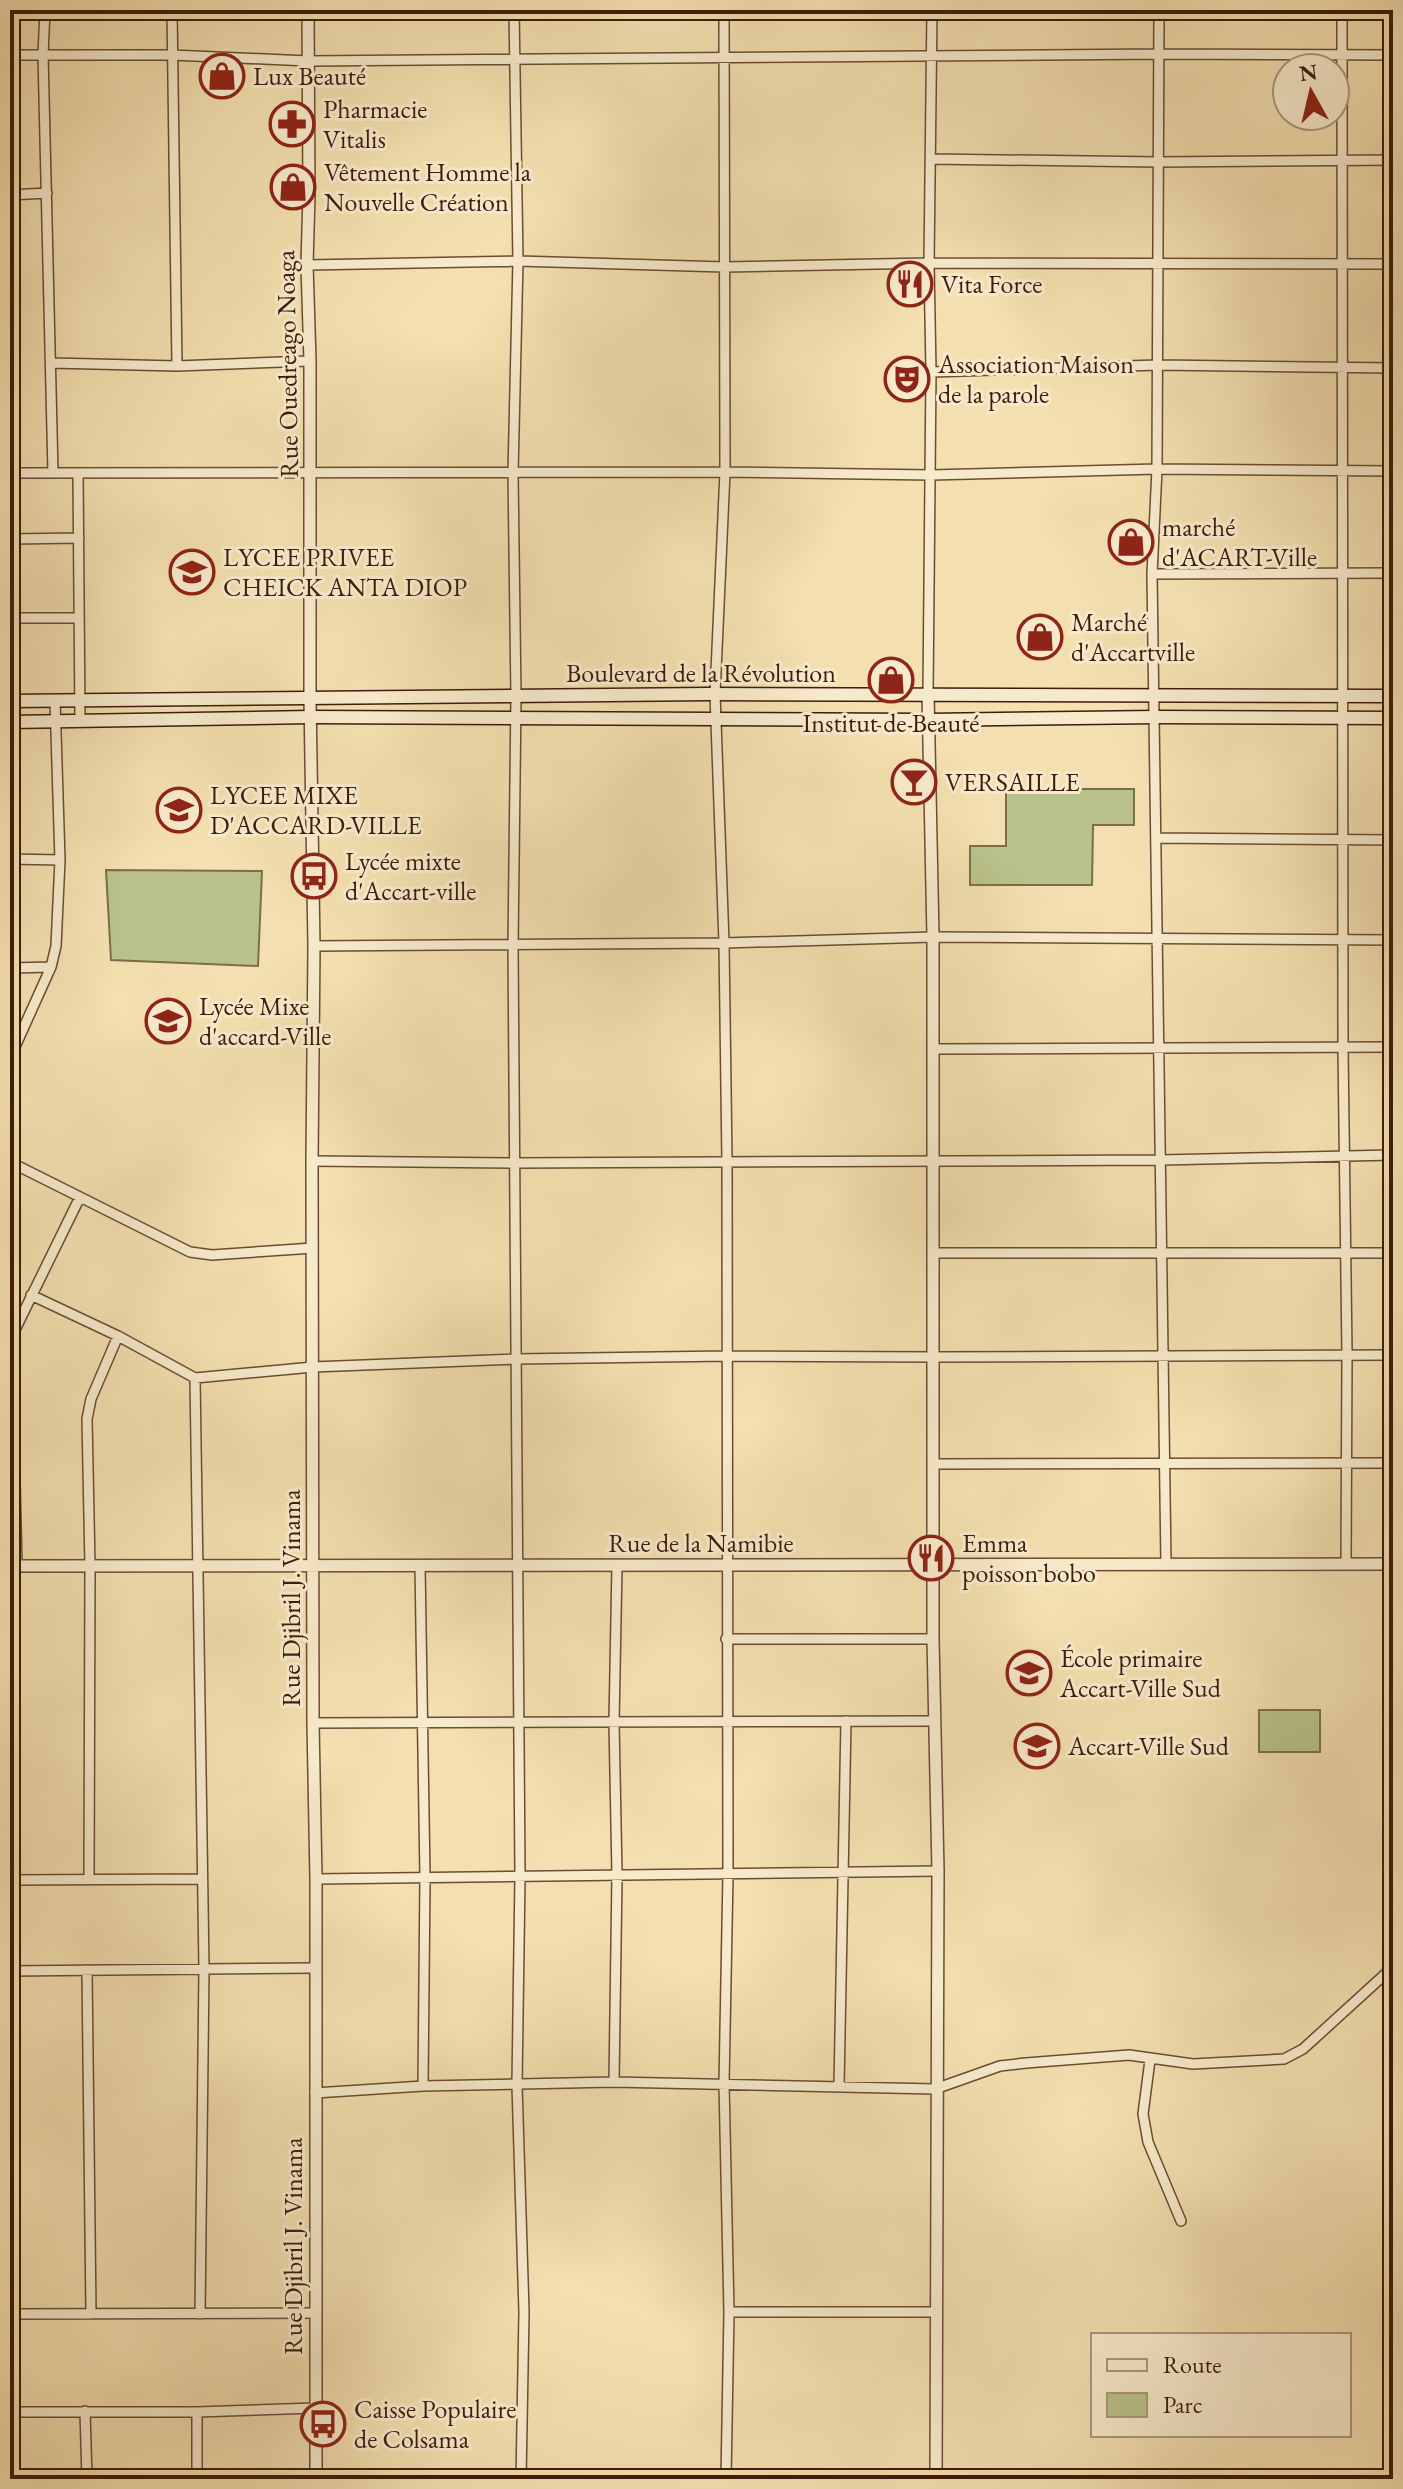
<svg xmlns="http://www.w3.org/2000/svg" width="1403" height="2489" viewBox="0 0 1403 2489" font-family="'EB Garamond',serif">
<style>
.green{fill:#bac28b;stroke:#7c6e4b;stroke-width:2}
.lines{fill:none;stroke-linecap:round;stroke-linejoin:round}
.minor-casing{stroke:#6b4c34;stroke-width:12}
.tertiary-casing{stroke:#6b4c34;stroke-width:14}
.secondary-casing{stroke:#3e1b0b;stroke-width:15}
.minor{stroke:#f7eacb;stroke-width:9}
.tertiary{stroke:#f7eacb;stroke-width:11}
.secondary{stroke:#f7eacb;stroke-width:12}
.labels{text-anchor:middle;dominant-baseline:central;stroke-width:6;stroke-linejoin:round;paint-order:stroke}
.poi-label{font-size:26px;fill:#3e1b0b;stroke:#f7eacb;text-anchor:start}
.street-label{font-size:26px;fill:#3e1b0b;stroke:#f7eacb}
</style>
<rect width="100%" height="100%" fill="#f3dfaf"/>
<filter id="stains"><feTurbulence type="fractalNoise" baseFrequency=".0025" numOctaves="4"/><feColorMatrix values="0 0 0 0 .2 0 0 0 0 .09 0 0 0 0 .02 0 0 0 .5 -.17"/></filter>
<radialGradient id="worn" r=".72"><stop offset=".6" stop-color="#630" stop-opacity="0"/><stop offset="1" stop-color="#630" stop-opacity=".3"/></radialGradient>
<path class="green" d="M1006 789H1134V825H1093L1092 885H970V846H1006Z
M106 870 262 871 258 966 111 960Z
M1259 1710H1320V1752H1259Z"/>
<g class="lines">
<g class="minor-casing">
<path id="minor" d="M45 10 43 55 53 473
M172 10 177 366
M514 10 518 261 513 473 516 697 513 945 520 1876 517 2085 524 2312 521 2479
M724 10 725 472 715 694 724 943 727 1161 728 1874 724 2084 729 2312 726 2479
M1159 10 1157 469 1152 574 1166 1564
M1342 10 1343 1048 1347 1354 1346 1564
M10 55H172L308 61 1159 54 1393 55
M931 159 1158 162 1393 160
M10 195 47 193
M307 265 518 261 725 267 929 263 1393 264
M52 363 177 366 310 361
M931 372 1158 365 1393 368
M10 473 725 472 931 475 1157 469 1393 471
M78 473 80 721
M10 539 79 538
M1152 574 1393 573
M10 618H79
M928 694 931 372 929 263 932 10
M1158 838 1393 840
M10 859 60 860
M314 946 724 943 933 937 1393 940
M10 968 51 967
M933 1049 1393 1047
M10 1058 51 967 56 946 60 860 55 701
M312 1161 516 1163 1161 1160 1393 1155
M10 1162 190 1252 212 1255 313 1248
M934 1253H1393
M31 1295 118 1336 195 1378 313 1367 516 1359 727 1356 934 1357 1393 1355
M10 1340 80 1197
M195 1378 204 1969 200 2314
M10 1436 14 1442 17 1566
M934 1464 1393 1463
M420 1565 425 1877 423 2086
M726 1639H933
M313 1723 935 1721
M89 1879 90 1566 87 1419 91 1399 118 1336
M316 1879 938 1871
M10 1880 202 1879
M87 1970 91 2314
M10 1971 314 1968
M1150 2060 1143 2114 1148 2142 1181 2221
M614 2082 617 1875 614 1722 617 1565
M839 2086 846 1721
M315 2093 423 2086 614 2082 935 2089 1000 2066 1026 2063 1129 2055 1193 2064 1284 2059 1303 2049 1393 1967
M729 2312H935
M10 2314 315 2313
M85 2411 87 2479
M10 2412H197L315 2408
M197 2479V2412"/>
</g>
<g class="tertiary-casing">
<path id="tertiary" d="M308 10 309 195 307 265 310 361V699L314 946 312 1161 313 1723 316 1879V2479
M928 694 933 937V1639L938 1871 936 2479
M10 1566 1393 1564"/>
</g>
<g class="secondary-casing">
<path id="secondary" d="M10 701 709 694 1393 696
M10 722 310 717 929 720 1156 717 1393 718"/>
</g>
<use href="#minor" class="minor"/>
<use href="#tertiary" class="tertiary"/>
<use href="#secondary" class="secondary"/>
</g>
<defs>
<g id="shop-ring" transform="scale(2.3)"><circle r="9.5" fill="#f7eacb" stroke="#8f2418" stroke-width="1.5"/><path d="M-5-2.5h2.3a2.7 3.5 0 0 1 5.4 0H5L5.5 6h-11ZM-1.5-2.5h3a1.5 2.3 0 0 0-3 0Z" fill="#8f2418"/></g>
<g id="pharmacy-ring" transform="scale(2.3)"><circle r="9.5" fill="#f7eacb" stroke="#8f2418" stroke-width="1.5"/><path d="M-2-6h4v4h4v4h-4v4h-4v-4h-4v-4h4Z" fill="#8f2418"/></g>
<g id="restaurant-ring" transform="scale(2.3)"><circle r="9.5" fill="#f7eacb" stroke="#8f2418" stroke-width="1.5"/><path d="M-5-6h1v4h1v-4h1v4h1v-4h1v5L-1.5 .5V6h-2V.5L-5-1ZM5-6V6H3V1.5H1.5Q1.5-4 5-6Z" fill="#8f2418"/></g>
<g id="theatre-ring" transform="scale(2.3)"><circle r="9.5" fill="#f7eacb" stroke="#8f2418" stroke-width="1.5"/><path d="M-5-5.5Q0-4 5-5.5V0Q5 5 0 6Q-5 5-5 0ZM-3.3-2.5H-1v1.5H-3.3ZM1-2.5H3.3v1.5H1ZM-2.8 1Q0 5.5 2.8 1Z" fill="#8f2418"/></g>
<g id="school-ring" transform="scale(2.3)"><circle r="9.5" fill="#f7eacb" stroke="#8f2418" stroke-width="1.5"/><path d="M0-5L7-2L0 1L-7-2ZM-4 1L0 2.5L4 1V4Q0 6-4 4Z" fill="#8f2418"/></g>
<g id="bar-ring" transform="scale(2.3)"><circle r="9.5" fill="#f7eacb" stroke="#8f2418" stroke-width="1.5"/><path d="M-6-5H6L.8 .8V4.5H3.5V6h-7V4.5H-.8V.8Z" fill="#8f2418"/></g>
<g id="bus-ring" transform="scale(2.3)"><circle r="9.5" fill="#f7eacb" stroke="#8f2418" stroke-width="1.5"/><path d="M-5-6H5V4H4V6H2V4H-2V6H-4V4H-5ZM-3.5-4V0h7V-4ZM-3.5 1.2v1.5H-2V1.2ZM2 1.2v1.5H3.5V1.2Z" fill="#8f2418"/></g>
</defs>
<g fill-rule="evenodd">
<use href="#shop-ring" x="222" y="76"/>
<use href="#pharmacy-ring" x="292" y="124"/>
<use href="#shop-ring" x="293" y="187"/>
<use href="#restaurant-ring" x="910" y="284"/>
<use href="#theatre-ring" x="907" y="379"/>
<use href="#shop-ring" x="1131" y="542"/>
<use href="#school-ring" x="192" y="572"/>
<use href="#shop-ring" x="1040" y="637"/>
<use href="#shop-ring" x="891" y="680"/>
<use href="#bar-ring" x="914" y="782"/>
<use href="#school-ring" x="179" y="810"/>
<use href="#bus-ring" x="314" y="876"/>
<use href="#school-ring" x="168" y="1021"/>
<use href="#restaurant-ring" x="931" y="1558"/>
<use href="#school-ring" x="1029" y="1673"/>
<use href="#school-ring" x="1037" y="1746"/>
<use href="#bus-ring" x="323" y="2424"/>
</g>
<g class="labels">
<g class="poi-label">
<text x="253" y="76">Lux Beauté</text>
<text x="323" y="109">Pharmacie<tspan x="323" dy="30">Vitalis</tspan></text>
<text x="324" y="172">Vêtement Homme la<tspan x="324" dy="30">Nouvelle Création</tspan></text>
<text x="941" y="284">Vita Force</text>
<text x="938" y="364">Association Maison<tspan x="938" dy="30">de la parole</tspan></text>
<text x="1162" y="527">marché<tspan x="1162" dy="30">d'ACART-Ville</tspan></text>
<text x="223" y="557">LYCEE PRIVEE<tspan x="223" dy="30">CHEICK ANTA DIOP</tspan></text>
<text x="1071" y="622">Marché<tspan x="1071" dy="30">d'Accartville</tspan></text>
<text x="891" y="723" text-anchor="middle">Institut de Beauté</text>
<text x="945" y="782">VERSAILLE</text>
<text x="210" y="795">LYCEE MIXE<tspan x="210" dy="30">D'ACCARD-VILLE</tspan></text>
<text x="345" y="861">Lycée mixte<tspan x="345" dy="30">d'Accart-ville</tspan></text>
<text x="199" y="1006">Lycée Mixe<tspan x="199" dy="30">d'accard-Ville</tspan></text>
<text x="962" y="1543">Emma<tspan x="962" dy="30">poisson bobo</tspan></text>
<text x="1060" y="1658">École primaire<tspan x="1060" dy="30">Accart-Ville Sud</tspan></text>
<text x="1068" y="1746">Accart-Ville Sud</text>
<text x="354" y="2409">Caisse Populaire<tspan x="354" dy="30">de Colsama</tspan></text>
</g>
<g class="street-label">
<text transform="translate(287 364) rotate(-91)">Rue Ouedreago Noaga</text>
<text x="701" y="673">Boulevard de la Révolution</text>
<text x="701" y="1543">Rue de la Namibie</text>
<text transform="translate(291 1598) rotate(-90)">Rue Djibril J. Vinama</text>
<text transform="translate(293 2246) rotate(-90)">Rue Djibril J. Vinama</text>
</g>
</g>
<rect width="1403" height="2489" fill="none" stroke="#f3dfaf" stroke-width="40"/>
<rect x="12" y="12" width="1379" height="2465" fill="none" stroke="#3e1b0b" stroke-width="4"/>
<rect x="20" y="20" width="1363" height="2449" fill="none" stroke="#3e1b0b" stroke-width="2"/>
<rect x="1091" y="2333" width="260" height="104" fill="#f7eacb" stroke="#ad977e" stroke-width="2"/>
<rect x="1107" y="2359" width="40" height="12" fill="#f7eacb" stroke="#ad977e" stroke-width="2"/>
<text x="1163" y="2373" font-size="24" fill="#3e1b0b">Route</text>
<rect x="1107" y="2393" width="40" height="24" fill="#bac28b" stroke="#ad977e" stroke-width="2"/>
<text x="1163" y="2413" font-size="24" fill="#3e1b0b">Parc</text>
<g transform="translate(1311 92) rotate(352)"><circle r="38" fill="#f7eacb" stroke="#ad977e" stroke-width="2"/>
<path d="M0-6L14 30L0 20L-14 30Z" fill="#8f2418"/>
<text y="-12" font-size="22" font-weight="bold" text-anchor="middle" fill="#3e1b0b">N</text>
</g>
<rect width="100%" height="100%" filter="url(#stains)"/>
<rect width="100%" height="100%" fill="url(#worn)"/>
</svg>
